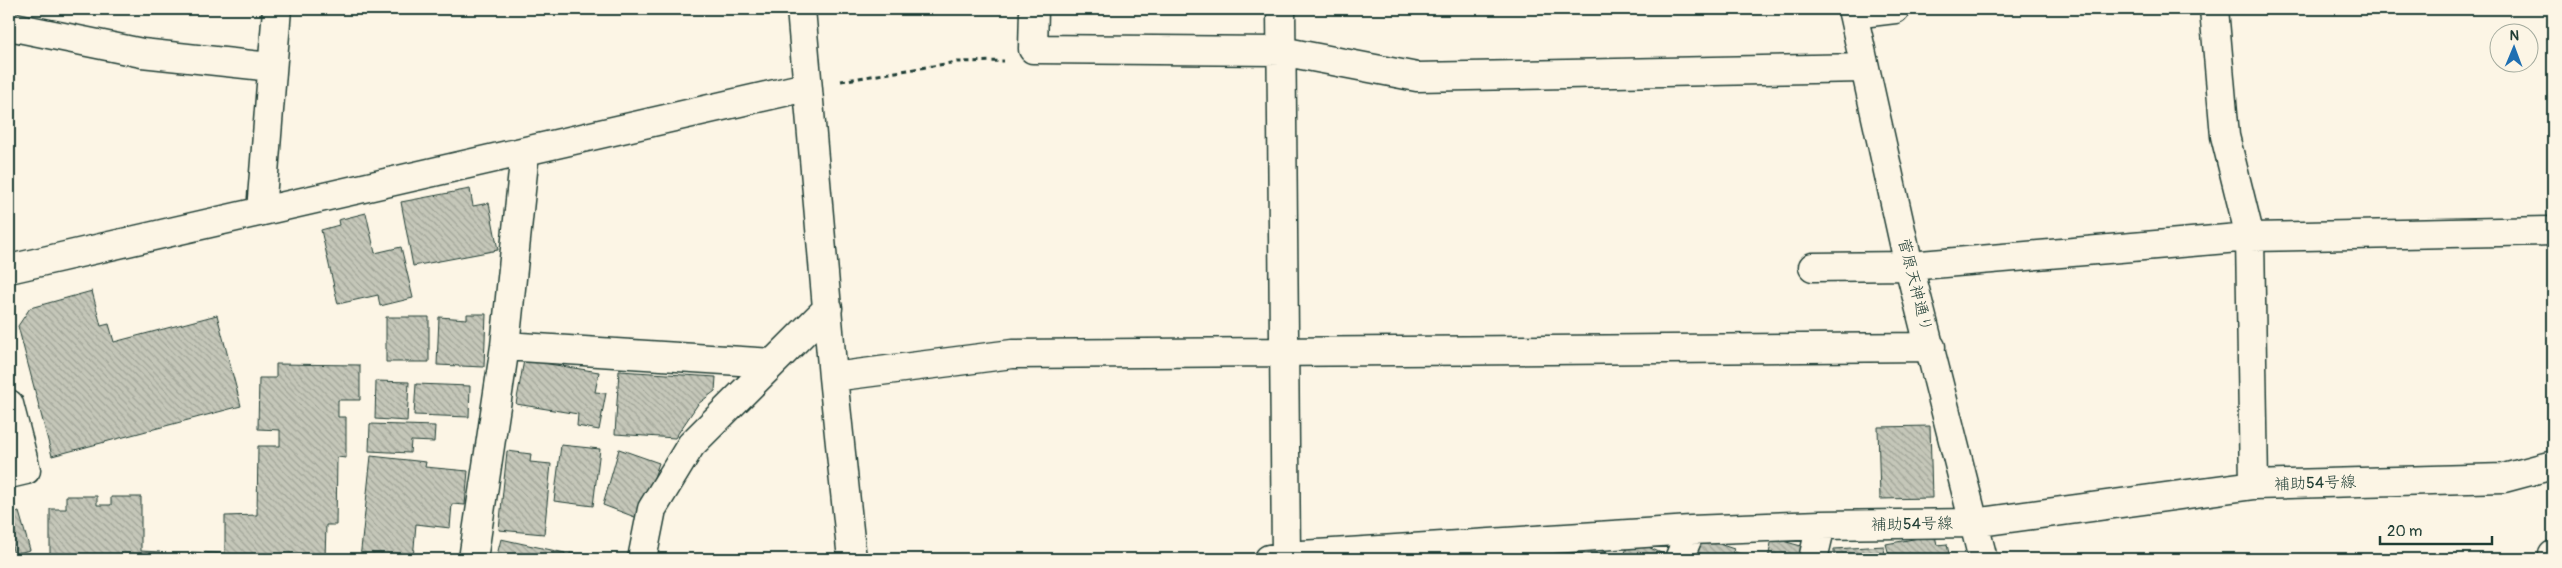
<svg xmlns="http://www.w3.org/2000/svg" width="2562" height="568" viewBox="0 0 2562 568" font-family="Pangolin,'Klee One',sans-serif">
<style>
.building{fill:url(#building-back-hatch);stroke:#1f3d34}
.lines{fill:none;stroke-linecap:round;stroke-linejoin:round}
.minor-casing{stroke:#1f3d34;stroke-width:31}
.path{stroke:#1f3d34;stroke-width:3;stroke-dasharray:5 4;stroke-linecap:butt}
.minor{stroke:#fcf5e5;stroke-width:28}
.labels{text-anchor:middle;dominant-baseline:central;stroke-width:5;stroke-linejoin:round;paint-order:stroke}
.street-label{font-size:16px;fill:#1f3d34;stroke:#fcf5e5}
</style>
<defs>
<pattern id="building-back-hatch" width="6" height="6" patternUnits="userSpaceOnUse" patternTransform="scale(1.25)"><rect width="6" height="6" fill="#c5c7b9"/><path d="M-1 5l2 2M0 0l6 6M5-1l2 2" fill="none" stroke="#9fa397"/></pattern>
</defs>
<rect width="100%" height="100%" fill="#fcf5e5"/>
<filter id="ink" filterUnits="userSpaceOnUse"><feTurbulence type="fractalNoise" baseFrequency=".02" numOctaves="2"/><feDisplacementMap in="SourceGraphic" scale="10" xChannelSelector="R" yChannelSelector="G"/><feConvolveMatrix kernelMatrix="1 2 1 2 8 2 1 2 1" color-interpolation-filters="sRGB"/></filter>
<g filter="url(#ink)">
<path class="building" d="M470 189 473 206 489 203 498 250 413 266 401 202Z
M366 213 375 253 401 247 413 298 380 306 378 295 338 304 321 230 339 225 338 220Z
M92 291 101 326 109 324 114 342 217 315 241 406 52 456 18 326 30 308Z
M467 314H486L484 367 437 365 439 317 467 319Z
M386 317H429V362H386Z
M524 360 599 372 595 392 606 393 599 430 577 426 578 414 516 404Z
M276 364 360 365V400H338V417H346V458L337 457 336 525H326L325 559H190L191 552 225 553V516L257 515 258 446H280V430L258 429 259 378H276Z
M619 371 716 377 715 391 698 404 675 438 615 434Z
M376 381 409 382 407 421 375 419Z
M416 384 470 386 469 417 414 415Z
M370 424 435 426 434 442 411 441 410 453 369 451Z
M1930 426 1932 498 1880 499 1878 427Z
M561 445 600 449 593 506 554 501Z
M619 449 659 463 640 519 603 505Z
M507 451 531 454 530 462 551 464 544 534 499 530Z
M371 456 426 462 425 467 468 471 465 505 452 504 450 528 416 524 413 559H360Z
M66 496H97V505H111V497H141V551L160 552V559H50V509H66Z
M9 511 10 514 19 512 30 550 14 554 11 544 9 545Z
M1935 535 1937 545 1947 544 1950 559H1887L1886 555H1889L1886 544Z
M1701 538 1734 549 1730 559H1692Z
M1772 538 1801 546 1799 559H1768Z
M501 539 565 553 564 559H496Z
M1640 543 1663 554 1660 559H1622L1629 544Z
M1884 546 1885 559H1834V549Z
M1579 547 1591 552 1593 547 1618 558 1565 559 1568 551 1576 555Z
M1735 552 1754 559H1732Z
M570 553 596 559H569Z"/>
<g class="lines">
<g class="minor-casing">
<path id="minor" d="M801 9 833 377 852 559
M1034 9 1033 49 1281 51 1417 77 1865 68
M1281 9 1286 556
M1852 9 1909 266 1983 559
M2214 9 2225 136 2250 237 2254 485
M1853 14 1895 9
M9 26 142 53 271 67
M261 211 277 9
M1813 267 1909 266 2250 237 2553 231
M9 269 806 87
M505 346 772 363
M833 377 1012 354 1931 347
M9 404 26 470 9 474
M473 559 505 346 525 152
M642 559 652 509 691 445 828 308
M1269 559 1286 556 1691 530 1821 525 1973 523 2254 485 2504 478 2553 465
M1679 559 1691 530
M1813 559 1821 525
M2553 559V555"/>
</g>
<path class="path" d="M841 81 957 62 1004 61"/>
<use href="#minor" class="minor"/>
</g>
</g>
<g class="labels">
<g class="street-label">
<text transform="translate(1915 285) rotate(76)">菅原天神通り</text>
<text transform="translate(2315 483) rotate(-2)">補助54号線</text>
<text transform="translate(1912 524) rotate(-1)">補助54号線</text>
</g>
</g>
<rect width="2562" height="568" fill="none" stroke="#fcf5e5" stroke-width="30"/>
<rect x="15" y="15" width="2532" height="538" fill="none" stroke="#1f3d34" stroke-width="2" filter="url(#ink)"/>
<g transform="translate(2514 48) rotate(1)"><circle r="24" fill="#fcf5e5" stroke="#a4ab9e"/>
<path d="M0-4L9 19L0 12L-9 19Z" fill="#1f6fb2"/>
<text y="-8" font-size="14" font-weight="bold" text-anchor="middle" fill="#1f3d34">N</text>
</g>
<path d="M2380 536v8h112v-8" fill="none" stroke="#1f3d34" stroke-width="2.5"/>
<text x="2387" y="536" font-size="15" fill="#1f3d34" stroke="#fcf5e5" stroke-width="4" paint-order="stroke">20 m</text>
</svg>
